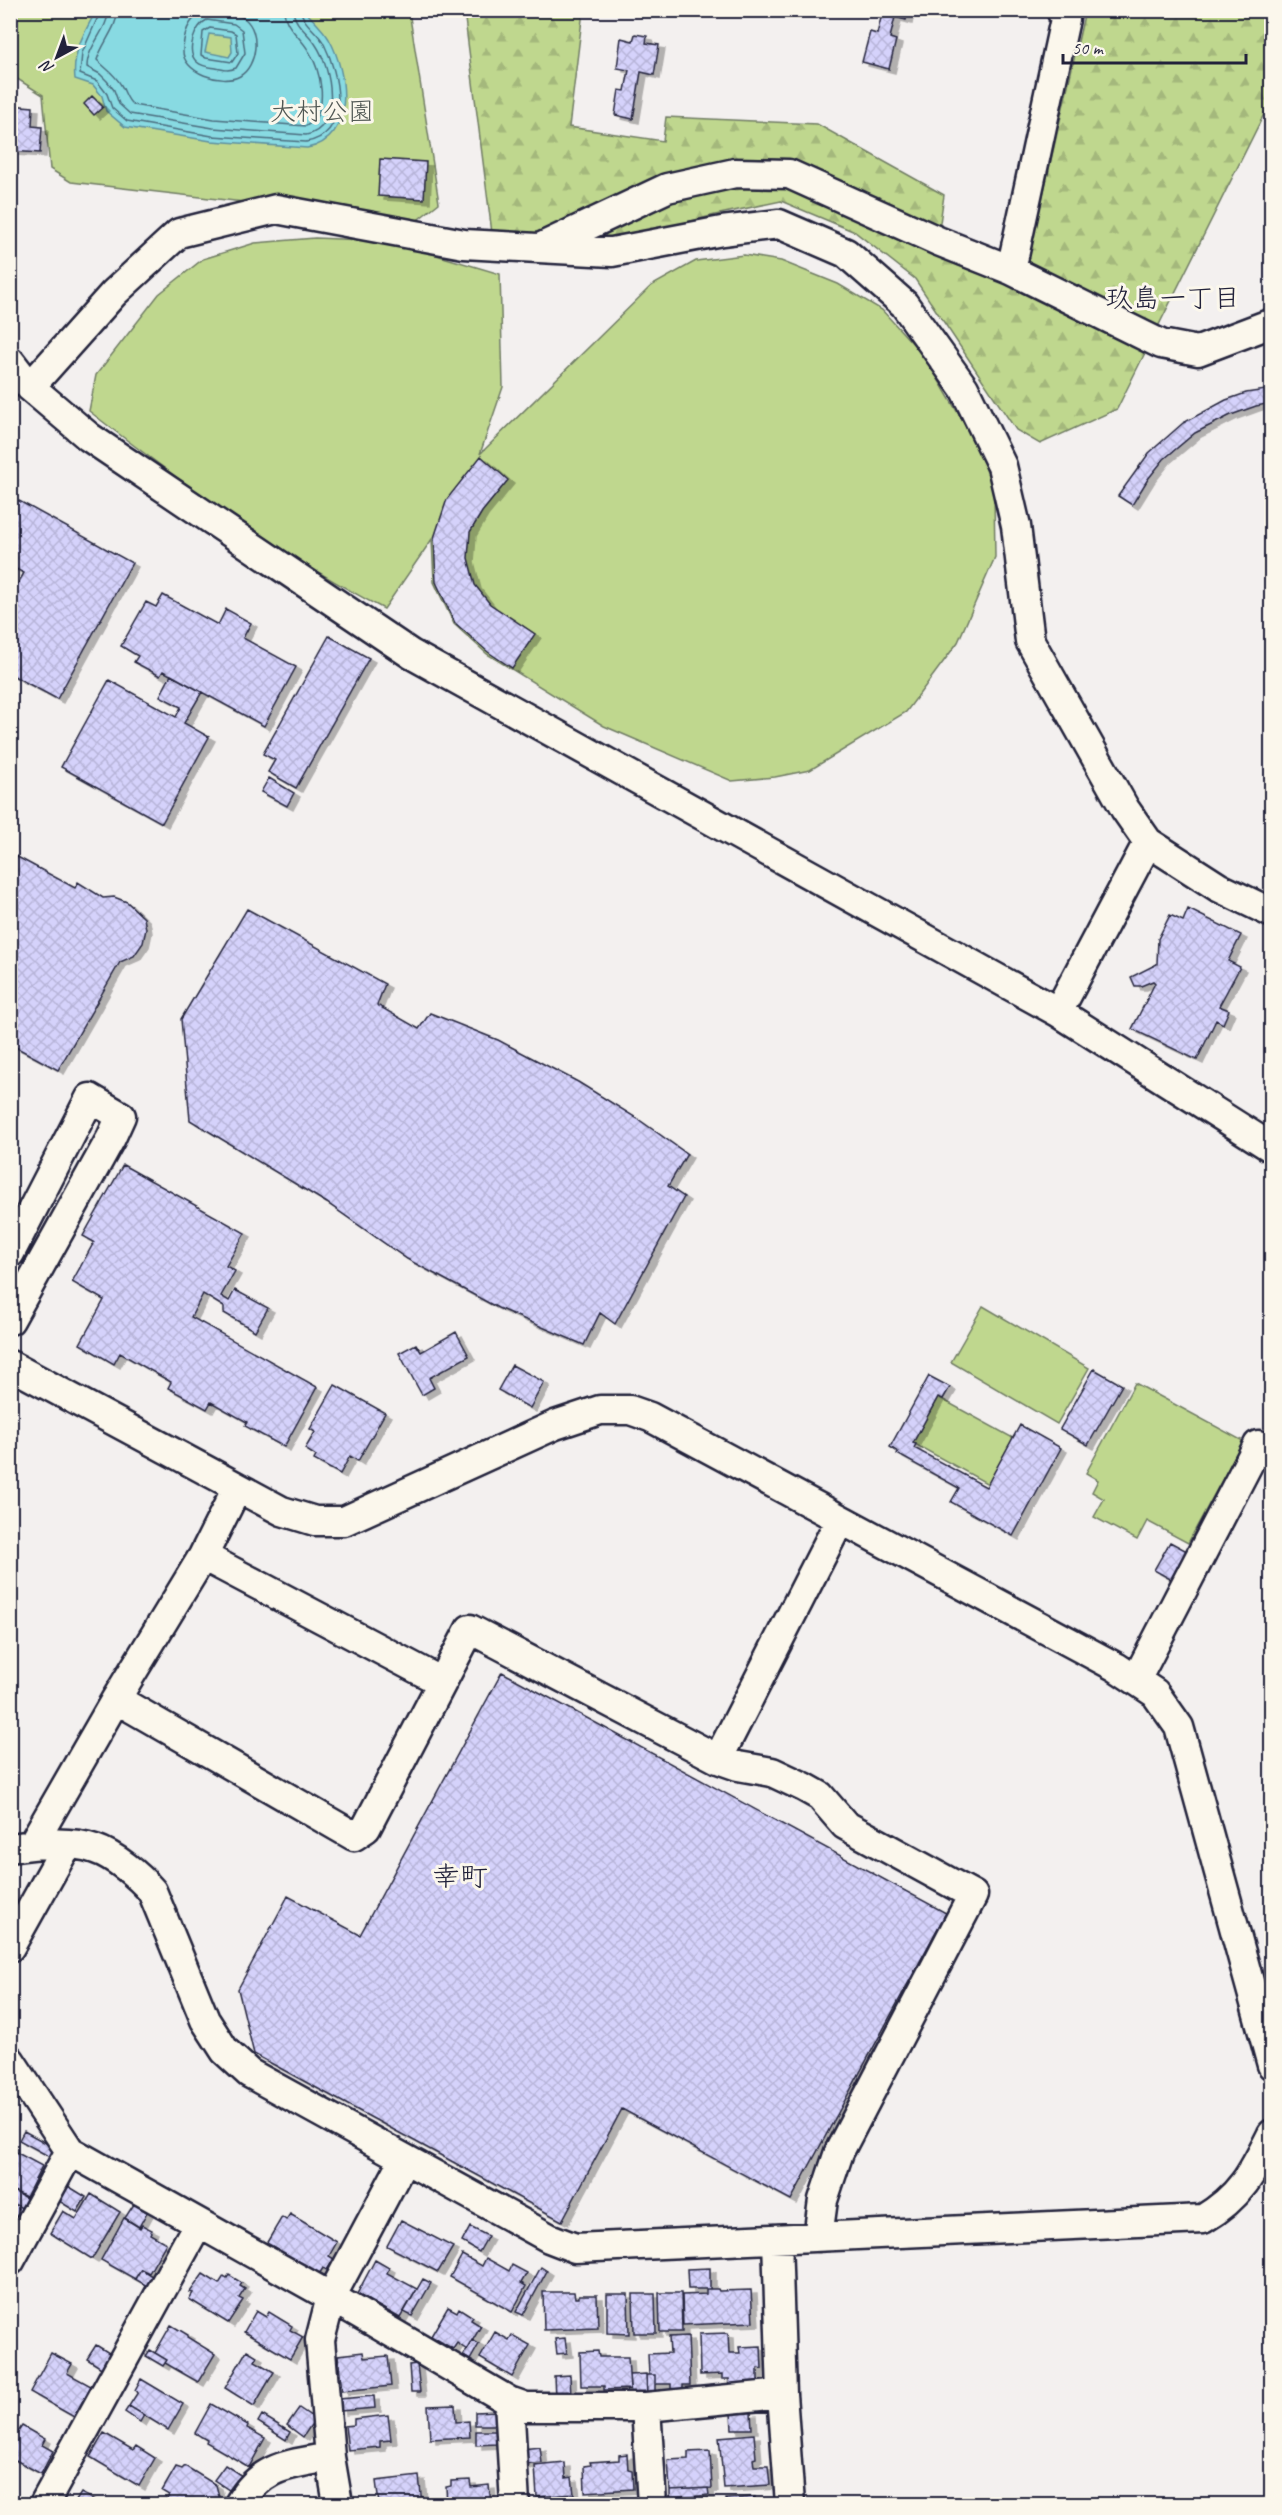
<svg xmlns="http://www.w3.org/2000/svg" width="1282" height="2515" viewBox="0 0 1282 2515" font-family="Caveat,'Klee One',sans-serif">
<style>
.forest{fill:url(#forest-firs);stroke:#707c64;stroke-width:1.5}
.green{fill:#bfd78e;stroke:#707c64;stroke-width:1.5}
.water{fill:#88dae2;stroke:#5f909f;stroke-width:1.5;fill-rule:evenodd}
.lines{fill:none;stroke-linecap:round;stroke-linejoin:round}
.shore{stroke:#4b6c7e;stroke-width:1.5}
.building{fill:url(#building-cross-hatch);stroke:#22223b;stroke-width:1.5;filter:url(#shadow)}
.minor-casing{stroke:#22223b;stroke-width:33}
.minor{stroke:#fbf7ec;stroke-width:28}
.labels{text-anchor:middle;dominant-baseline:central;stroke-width:6;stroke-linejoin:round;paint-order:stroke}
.park-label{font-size:26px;fill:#515854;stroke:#fbf7ec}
.neighbourhood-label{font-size:27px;fill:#22223b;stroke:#fbf7ec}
.quarter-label{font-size:28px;fill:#22223b;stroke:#fbf7ec}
</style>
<defs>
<pattern id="forest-firs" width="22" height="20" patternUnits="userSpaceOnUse" patternTransform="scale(1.5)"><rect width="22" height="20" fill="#bfd78e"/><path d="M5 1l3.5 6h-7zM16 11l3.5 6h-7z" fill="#a4b87b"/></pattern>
<pattern id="building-cross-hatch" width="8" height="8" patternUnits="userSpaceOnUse" patternTransform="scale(1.5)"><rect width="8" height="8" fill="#d5d2fb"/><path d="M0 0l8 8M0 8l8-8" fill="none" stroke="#b7b4d8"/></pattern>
<filter id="shadow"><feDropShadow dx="6" dy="4" stdDeviation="0" flood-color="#0004"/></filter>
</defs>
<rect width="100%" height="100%" fill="#f3f0ef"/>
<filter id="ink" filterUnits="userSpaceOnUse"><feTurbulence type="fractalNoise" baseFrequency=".0167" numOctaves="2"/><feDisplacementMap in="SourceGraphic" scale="12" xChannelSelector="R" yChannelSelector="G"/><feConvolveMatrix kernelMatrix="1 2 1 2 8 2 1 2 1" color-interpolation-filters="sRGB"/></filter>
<g filter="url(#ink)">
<path class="forest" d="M464 11H583L569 127 663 141 666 117 817 124 944 195 939 230 1027 265 1085 11H1271V100L1117 409 1040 444 1016 430 915 279 855 232 781 201 715 215 616 240 492 233Z"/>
<path class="green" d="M10 11H409L439 203 415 222 71 182 50 169 43 95 11 75Z
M315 238 389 241 500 274 503 387 480 454 651 286 696 261 744 255 781 261 838 284 882 310 925 357 978 447 994 492 995 557 958 642 906 712 810 770 775 777 732 781 604 726 487 654 454 624 434 582 432 539 384 609C279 554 183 484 89 411L96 375 159 294 203 259 255 243Z
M983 1306 1089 1368 1057 1424 951 1362Z
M1135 1383 1243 1441 1188 1543 1147 1521 1137 1540 1094 1517 1104 1499 1092 1492 1098 1480 1086 1473Z
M938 1397 1013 1438 988 1484 913 1443Z"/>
<path class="water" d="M96 11H305C313 20 323 29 329 39 348 73 356 139 307 148L211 141 125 127 106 111 102 96 93 85 75 79C72 52 84 33 96 11ZM209 34 231 37 232 52 229 57 205 52Z"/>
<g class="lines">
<path class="shore" d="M101 10 82 53 80 74 97 81 107 94 112 108 127 121 212 136 306 142C352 134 339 74 324 44 319 32 302 24 301 10
M109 10C107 31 87 46 87 67L100 74 107 81 114 90 119 104 130 114 213 128 306 135C343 128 331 67 316 45 309 33 294 25 293 10
M118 10C117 28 102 43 97 60 105 68 115 74 121 85 126 93 126 99 133 105L214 119 306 126C331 113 321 69 308 50 300 36 285 28 284 10
M214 11C224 13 236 13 245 19 261 32 257 66 240 76 223 86 181 73 183 49 184 30 192 10 214 11Z
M207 20 234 24 242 30 245 53 236 68C229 71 224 70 216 68 210 67 202 67 197 62 185 52 195 25 207 20Z
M210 28 231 31 236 34 238 53 232 62 206 58 201 55 203 32Z"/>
</g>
<path class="building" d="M908 10 906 20 895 17 890 38 896 40 889 69 862 62 870 32 877 34 882 14 870 10Z
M635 34 647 36 646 43 659 45 654 75 641 72 633 119 615 115 619 90 625 91 629 70 617 68 621 38 633 41Z
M92 96 103 107 94 115 84 104Z
M10 105 33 107 32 126 42 127 40 153 10 151Z
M380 159 426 162 424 199 378 196Z
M1272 389V403L1256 406 1231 415 1195 433 1164 459 1148 479 1132 505 1118 496 1149 453 1183 423 1226 400 1246 393Z
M481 456 508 480 482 512 470 532 468 558 475 585 490 604 535 634 512 668 488 652 455 623 436 582 434 538 447 499Z
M10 496 132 563 57 699 10 674V597L24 573 10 566Z
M163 595 218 625 226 609 251 623 243 638 296 667 264 726 163 671 160 676 134 662 138 656 121 646 146 602 156 607Z
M329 636 369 658 296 788 268 772 275 760 263 754Z
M171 675 202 692 184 723 209 737 162 823 61 767 109 680 176 717 181 707 160 696Z
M269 778 294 793 287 806 261 792Z
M10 853 75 888 78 882 103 898 114 897 127 902 144 918 146 929 143 943 134 956 120 962 58 1070 10 1044Z
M247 909 385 984 377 1005 419 1029 430 1013 498 1040 578 1082 638 1119 687 1154 668 1186 684 1197 615 1324 600 1313 584 1345 498 1308 407 1259 327 1203 190 1120 181 1019Z
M1188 909 1241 935 1228 961 1240 967 1219 1006 1229 1010 1223 1024 1216 1020 1197 1060 1132 1029 1155 983 1153 981 1141 986H1135L1131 977 1157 964 1158 939 1170 915 1183 921Z
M123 1165 245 1233 226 1266 235 1271 221 1296 229 1301 235 1290 268 1308 255 1331 224 1313V1307L203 1294 191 1317 317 1387 284 1447 245 1426 247 1422 211 1402 207 1409 168 1388 171 1382 120 1353 114 1364 80 1344 104 1300 72 1282 94 1242 83 1236Z
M456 1332 469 1356 429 1378 434 1388 422 1395 399 1353 416 1344 421 1352Z
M512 1365 544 1382 530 1408 498 1390Z
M1094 1369 1122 1385 1088 1445 1060 1429Z
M929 1376 950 1387 943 1399 938 1397 913 1443 916 1444 914 1448 986 1487 1020 1425 1061 1448 1013 1536 951 1502 959 1488 897 1454 898 1452 890 1447Z
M335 1385 385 1413 358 1461 350 1456 340 1474 314 1460 316 1456 305 1449 315 1432 310 1429Z
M1170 1542 1187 1551 1172 1580 1154 1570Z
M502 1672 946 1913 791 2200 622 2109 562 2221 254 2054 238 1989 288 1896 360 1935Z
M24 2131 55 2148 50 2157 19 2140Z
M10 2149 42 2166 26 2197 10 2189Z
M68 2186 86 2197 77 2212 59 2201Z
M10 2189 31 2201 26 2210 10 2202Z
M91 2194 120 2212 92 2259 50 2233 63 2211 76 2219Z
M12 2203 26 2210 20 2220 10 2214Z
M134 2204 147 2212 139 2227 125 2218Z
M290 2214 337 2242 329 2256 334 2259 327 2270 323 2268 318 2276 266 2244 282 2217 286 2220Z
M124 2218 140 2228 142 2225 152 2230 150 2234 166 2243 149 2273 141 2269 135 2279 101 2260Z
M401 2220 453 2247 438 2272 387 2246Z
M470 2227 488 2236 479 2252 462 2242Z
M462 2255 482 2266 486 2258 509 2271 512 2265 527 2273 521 2283 526 2286 512 2312 450 2277Z
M375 2260 389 2268 387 2273 417 2289 400 2318 357 2294Z
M541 2267 547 2271 523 2315 516 2312Z
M710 2268V2289H688L687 2269Z
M141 2269 155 2278 149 2287 135 2279Z
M203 2274 219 2284 224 2276 227 2278 229 2275 242 2283 240 2286 245 2289 239 2298 243 2300 228 2323 189 2299 193 2293 190 2292Z
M423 2279 431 2283 412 2316 404 2312Z
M706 2289H718L719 2291 751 2290 753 2322 683 2325 682 2295 706 2294Z
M543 2292H574L575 2298H579V2295H597L598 2328 544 2330Z
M659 2293H681L682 2332H660Z
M607 2294H628L629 2334 607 2333Z
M633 2294H655L656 2333H634Z
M448 2307 457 2312 459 2308 473 2317 471 2320 481 2326 467 2350 457 2343 453 2349 431 2336Z
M256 2311 266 2317 269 2312 292 2326 290 2330 303 2337 290 2359 244 2332Z
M171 2325 188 2335 187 2337 215 2354 198 2382 165 2363 167 2360 155 2353Z
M495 2332 509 2340 512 2335 530 2345 512 2377 480 2358Z
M728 2333 729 2353H740L739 2347 761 2346 762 2369 758 2368V2383L730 2384 729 2379H722V2374L700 2375 699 2334Z
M688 2336 690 2385H683V2390H671V2384H655V2375H649L648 2354 670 2353 669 2337Z
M565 2338 567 2353 557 2354 555 2339Z
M472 2340 479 2344 470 2360 463 2356Z
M96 2345 114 2356 106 2371 87 2359Z
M150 2350 167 2360 163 2366 146 2356Z
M247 2350 257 2356 255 2361 274 2372 254 2406 225 2388Z
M598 2351 599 2357H628L630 2389 604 2390V2386H581L580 2352Z
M363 2352 364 2358 388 2356 391 2386 342 2391 338 2355Z
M51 2353 72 2364 67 2373 91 2386 74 2417 30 2392Z
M417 2364 420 2392H411L409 2365Z
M646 2374 647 2395H631L629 2375Z
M570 2375 571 2396 555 2397 554 2376Z
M646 2375H655V2392L647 2393Z
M141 2379 183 2404 168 2430 129 2406 138 2392 135 2390Z
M374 2396 375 2408 340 2411 339 2399Z
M211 2404 248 2425 247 2428 265 2438 249 2467 206 2442 207 2440 195 2433Z
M455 2405 456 2422 469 2421 470 2437 430 2439 428 2406Z
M129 2406 144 2415 140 2422 125 2412Z
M299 2408 315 2419 303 2437 287 2425Z
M496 2411V2425H475V2412Z
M751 2412 752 2429H732L731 2413Z
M262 2415 290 2432 286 2440 258 2422Z
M388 2415 391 2440 380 2441V2447L348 2450 345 2426 354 2425V2419Z
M22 2426 45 2439 42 2445 53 2451 41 2474 10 2457V2428L18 2432Z
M476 2431H496V2444L476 2445Z
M104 2433 133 2450 136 2446 155 2458 139 2486 90 2457Z
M754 2434 756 2458 753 2459 754 2466H768L770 2485 724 2488 719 2437Z
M540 2447 542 2463 524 2465 522 2449Z
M710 2451 712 2488 670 2490 668 2460 688 2459V2452Z
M627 2454 628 2470 632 2471 633 2489 585 2492 584 2466 591 2465 590 2462 619 2460V2455Z
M565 2463 566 2478 572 2477 574 2494 537 2497 535 2466Z
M225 2465 242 2476 232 2492 214 2480Z
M185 2466 216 2485 221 2504H173L166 2501 169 2495 162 2491 176 2467 182 2469Z
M419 2476 422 2504H379L376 2481Z
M470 2480 471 2487 489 2485 491 2504H447L446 2487 451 2486V2481Z
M708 2488 709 2495 670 2499V2490Z
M81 2493 102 2504H74Z
M684 2497 685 2504H669L668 2499Z
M755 2497V2504H727L726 2499Z"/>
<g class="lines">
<g class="minor-casing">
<path id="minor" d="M544 246 667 188 735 173 789 174 938 241 1011 270 1161 344 1198 351 1272 323
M1011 270 1065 19 1061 10
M10 361 30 387 89 437 411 654 1058 1012 1148 842
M30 387 114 293 179 233 276 209 464 244 612 252 722 231 779 224 846 253 904 304 964 388 1002 466 1016 526 1030 641 1125 809 1148 842 1218 887 1272 913
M1058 1012 1272 1148
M10 1253 90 1098 121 1116 111 1138 10 1320
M10 1365 282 1511 315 1521H344L555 1425 600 1410H630L650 1417 1116 1667 1155 1693 1179 1727 1272 2065
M203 1556 442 1682
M1136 1680 1258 1445
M116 1699 354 1836 366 1828 470 1629 718 1759 738 1766 772 1772 804 1787 820 1796 845 1825 973 1895 839 2152 823 2200 818 2237
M718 1759 840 1520
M32 1845 116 1699 203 1556 237 1488
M10 1848C37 1844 69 1840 95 1849 114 1855 139 1876 152 1891L205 2020 225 2051 249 2073 549 2238 575 2248 1203 2219C1241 2197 1253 2172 1272 2134
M10 1947 67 1845
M10 2060 70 2151 331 2297 509 2401 526 2407H646L782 2394
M777 2239 782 2394 790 2504
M10 2261 70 2151
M509 2401 515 2504
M646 2407 652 2504
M44 2504 198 2224
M239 2504C262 2465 288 2465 330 2457
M338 2504 330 2457 320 2340 331 2297 404 2160"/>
</g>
<use href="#minor" class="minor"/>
</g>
</g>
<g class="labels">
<g class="park-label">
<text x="322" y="111">大村公園</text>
</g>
<g class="neighbourhood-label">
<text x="1173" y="298">玖島一丁目</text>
</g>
<g class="quarter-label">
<text x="460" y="1876">幸町</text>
</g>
</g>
<rect width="1282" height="2515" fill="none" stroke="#fbf7ec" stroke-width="36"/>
<rect x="18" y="18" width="1246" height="2479" fill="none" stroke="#22223b" stroke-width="2" filter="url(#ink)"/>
<g transform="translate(57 57) rotate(221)" stroke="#fbf7ec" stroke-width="4.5" paint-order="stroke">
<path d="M0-4.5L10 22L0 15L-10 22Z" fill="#22223b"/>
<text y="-9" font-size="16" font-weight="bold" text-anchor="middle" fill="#22223b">N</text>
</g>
<path d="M1063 54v9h183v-9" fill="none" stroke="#22223b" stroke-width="3"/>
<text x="1072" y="54" font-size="18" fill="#22223b" stroke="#fbf7ec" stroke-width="4.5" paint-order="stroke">50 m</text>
</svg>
